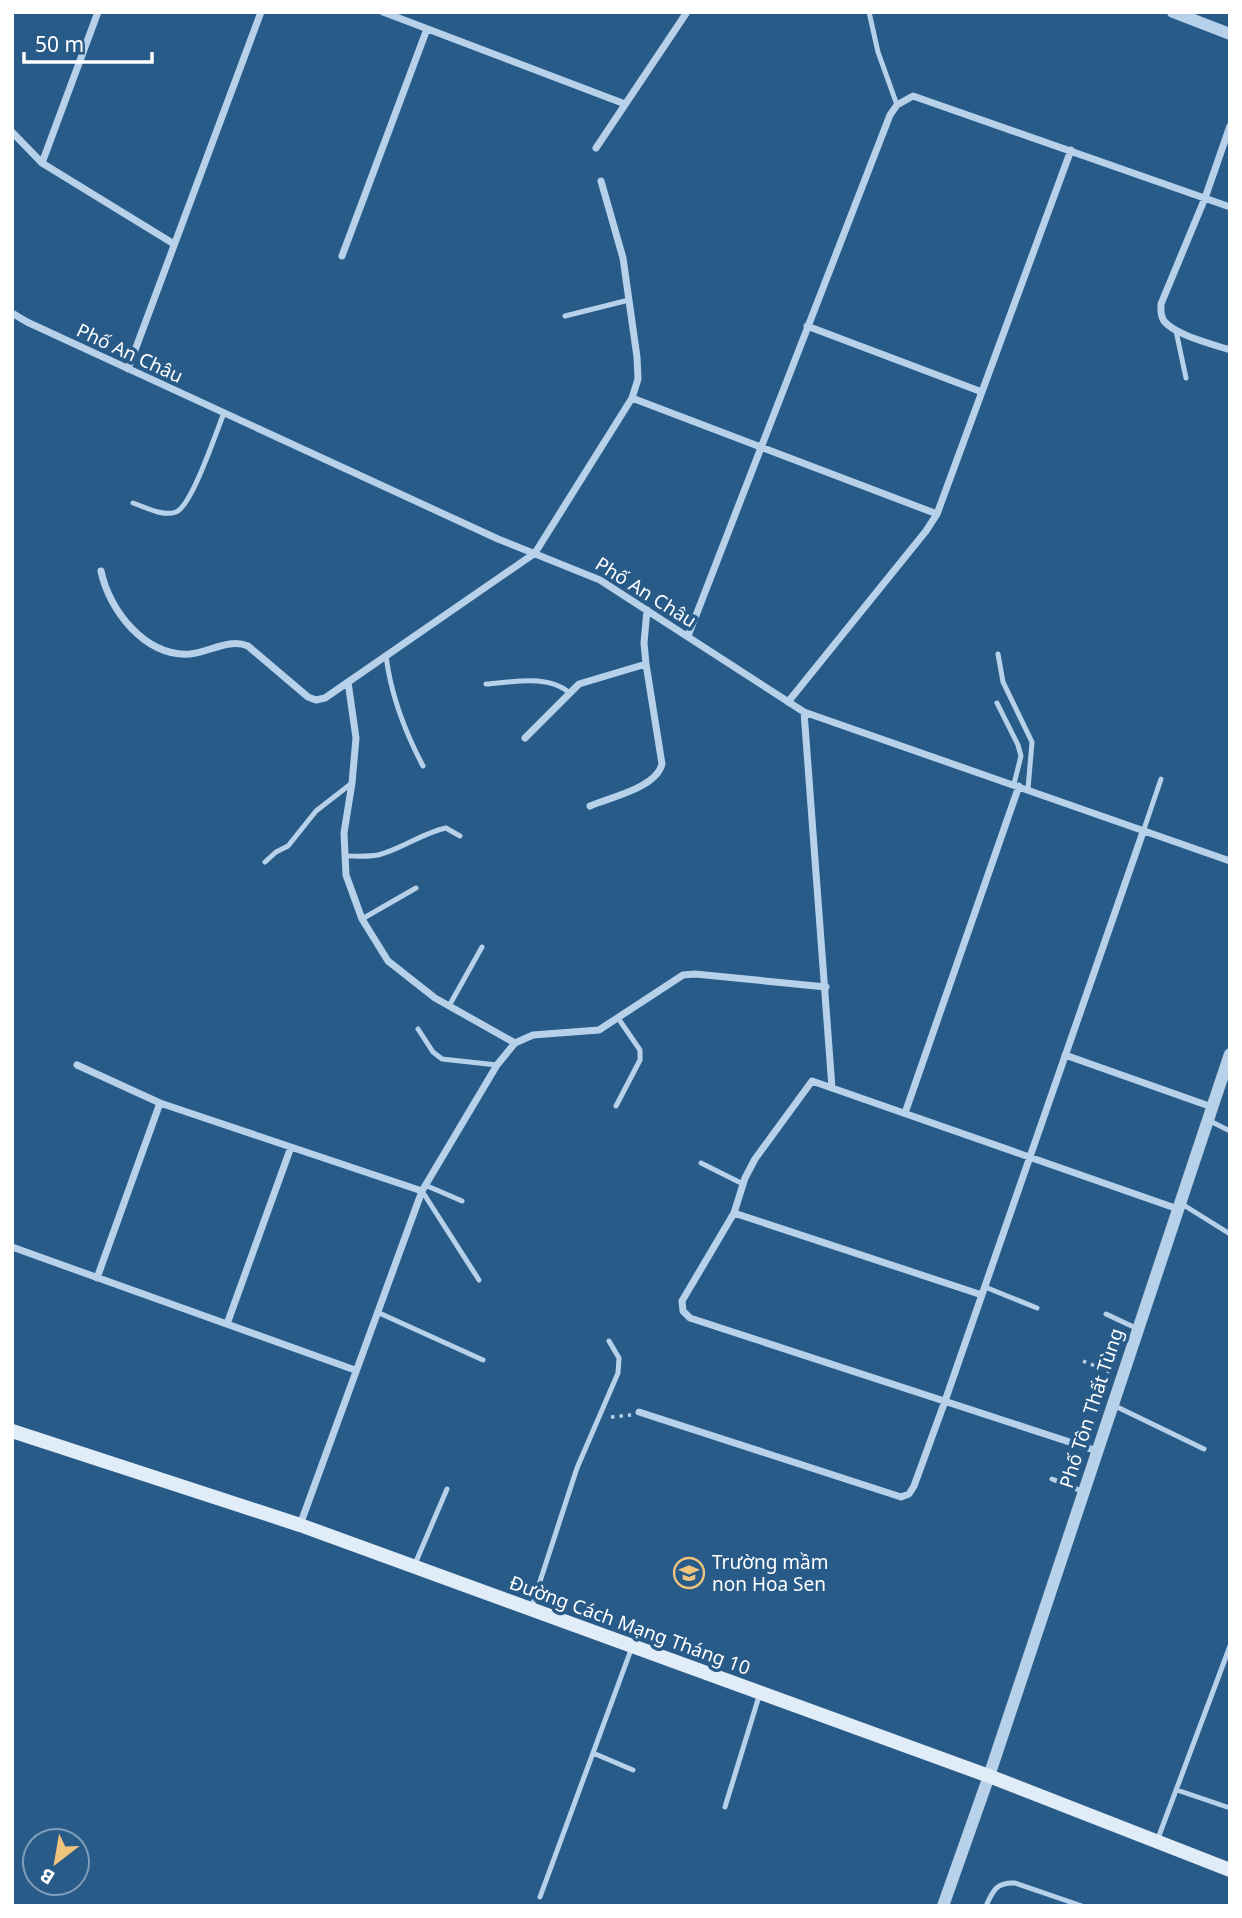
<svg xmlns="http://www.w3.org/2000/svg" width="1242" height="1918" viewBox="0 0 1242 1918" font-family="'Noto Sans',sans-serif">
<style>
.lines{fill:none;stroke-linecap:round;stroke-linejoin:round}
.path{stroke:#b6d1e9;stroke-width:3.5;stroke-dasharray:3.5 5;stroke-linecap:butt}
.service{stroke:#b6d1e9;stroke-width:5}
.minor{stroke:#b6d1e9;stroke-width:7}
.tertiary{stroke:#b6d1e9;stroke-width:12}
.secondary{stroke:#e0ecf8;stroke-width:14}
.labels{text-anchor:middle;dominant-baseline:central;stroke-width:7;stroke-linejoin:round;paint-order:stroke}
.street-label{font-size:19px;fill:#fff;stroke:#295b89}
.poi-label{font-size:19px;fill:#fff;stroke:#295b89;text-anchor:start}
</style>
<rect width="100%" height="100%" fill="#295b89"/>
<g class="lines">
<path class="path" d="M1083 1361 1110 1372
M611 1417 631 1415"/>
<path class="service" d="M869 12 878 52 897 105
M565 316 629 300
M1176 331 1186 378
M133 503C145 507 163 517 176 512 192 506 216 432 224 413
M998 654 1003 682 1032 742 1028 789
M386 656C391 696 404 730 423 766
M486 684C513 682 549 674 570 693
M997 703 1018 745 1021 756 1014 784
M1143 832 1161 779
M345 856C356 856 367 857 378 855 402 849 422 833 446 828L460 836
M265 862 276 852 288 846 316 811 352 783
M362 919 416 888
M449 1006 482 947
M418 1029 433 1052 442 1059 497 1065
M616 1106 640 1060V1050L618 1018
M1208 1120 1230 1131
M701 1163 743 1184
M425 1185 462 1201
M422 1191 479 1280
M1182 1204 1230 1234
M985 1287 1037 1308
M377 1312 483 1360
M1106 1314 1138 1329
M1113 1405 1204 1449
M1052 1479 1084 1492
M415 1564 447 1489
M531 1609 577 1468 618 1373 619 1358 609 1341
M593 1753 633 1770
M1177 1790 1230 1808
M725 1807 760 1693
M1157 1841 1230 1646
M540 1897 632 1647
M986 1906C993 1890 997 1882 1015 1883L1082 1906"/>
<path class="minor" d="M383 12 625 104
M1230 126 1205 198 1161 304C1161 310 1160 315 1164 321 1175 335 1212 344 1230 350
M12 132 42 163 174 244
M596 148 687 12
M42 163 98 12
M342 256 427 29
M12 313 27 322 498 539 600 580 804 712 1230 861
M807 326 982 392
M128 369 261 12
M632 398 937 514
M101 571C109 610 145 657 190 654 210 652 229 638 248 646L308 697 316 700 325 698 535 553 632 398 638 379 637 357 623 258 601 181
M688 636 890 115 897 105 913 96 1230 207
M348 682 356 738 352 783 344 833 346 875 362 919 388 961 435 998 515 1043
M788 702 926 531 937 514 1071 150
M804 712 832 1088
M525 738 579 684 646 664
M590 806C611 797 656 788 662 764L646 664 644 643 647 610
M1065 1055 1212 1107
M77 1065 160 1103 422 1191
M905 1113 1019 786
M734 1213 982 1295
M12 1247 355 1370
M97 1278 160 1103
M227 1324 291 1147
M639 1412 901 1497 909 1494 914 1486 945 1401 1143 832
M1097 1451 690 1318 683 1311 682 1301 734 1213 745 1178 755 1159 812 1081 1178 1209
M300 1525 422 1191 497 1065 515 1043 533 1035 599 1030 683 975 695 974 826 987"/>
<path class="tertiary" d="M1173 12 1230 34
M943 1906 989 1776 1230 1054"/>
<path class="secondary" d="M12 1431 300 1525 989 1776 1230 1870"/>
</g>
<defs>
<g id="school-ring" transform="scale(1.575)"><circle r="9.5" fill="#295b89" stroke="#f0c47d" stroke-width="1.5"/><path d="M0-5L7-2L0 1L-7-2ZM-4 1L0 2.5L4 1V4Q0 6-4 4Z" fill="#f0c47d"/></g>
</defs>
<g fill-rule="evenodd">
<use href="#school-ring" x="689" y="1573"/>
</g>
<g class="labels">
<g class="street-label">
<text transform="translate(130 353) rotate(25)">Phố An Châu</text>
<text transform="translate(646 592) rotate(32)">Phố An Châu</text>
<text transform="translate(1091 1408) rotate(-72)">Phố Tôn Thất Tùng</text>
<text transform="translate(630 1625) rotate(20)">Đường Cách Mạng Tháng 10</text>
</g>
<g class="poi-label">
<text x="712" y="1562">Trường mầm<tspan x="712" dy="22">non Hoa Sen</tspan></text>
</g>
</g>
<rect width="1242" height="1918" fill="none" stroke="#ffffff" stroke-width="28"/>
<g transform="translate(56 1862) rotate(211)"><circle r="33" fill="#295b89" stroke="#7f9db8" stroke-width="2"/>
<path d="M0-5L12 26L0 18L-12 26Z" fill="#f0c47d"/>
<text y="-10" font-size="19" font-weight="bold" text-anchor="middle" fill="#ffffff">B</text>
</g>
<path d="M24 52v10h128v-10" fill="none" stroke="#ffffff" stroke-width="3.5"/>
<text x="35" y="52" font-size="21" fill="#ffffff" stroke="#295b89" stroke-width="5" paint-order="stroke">50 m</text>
</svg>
